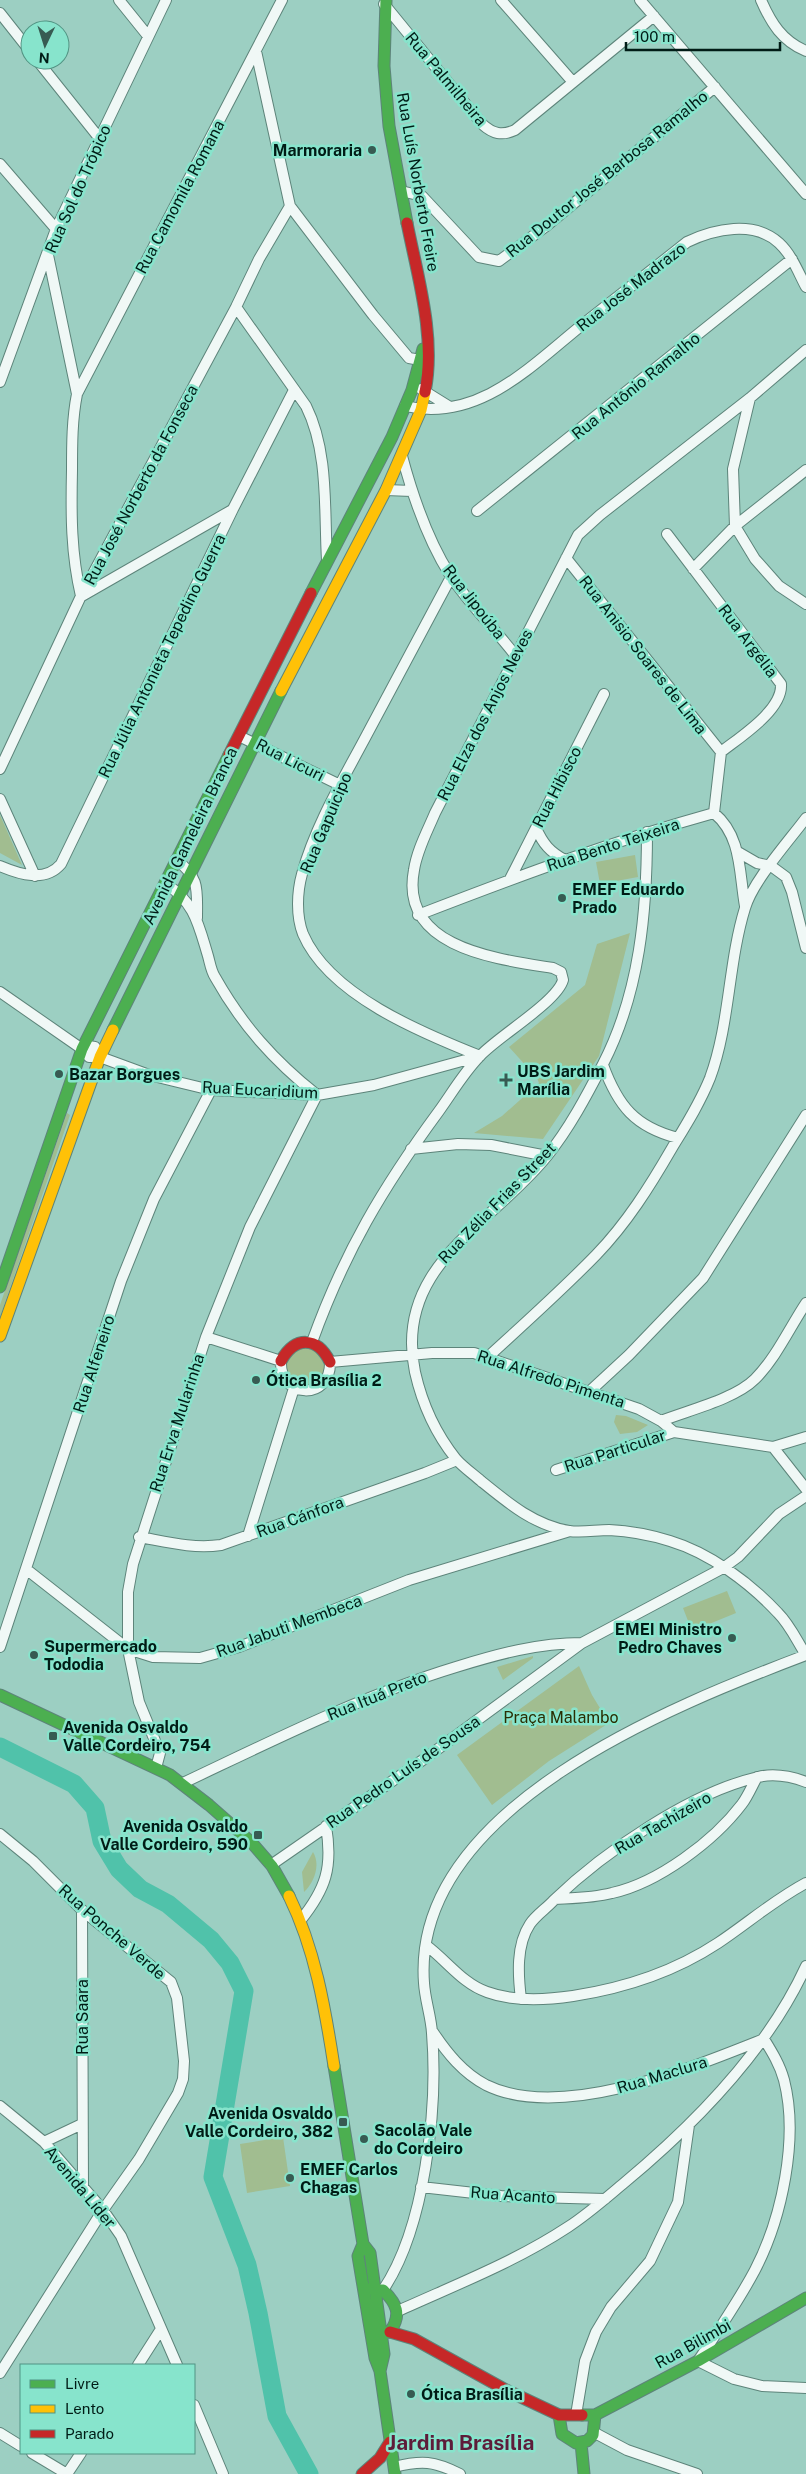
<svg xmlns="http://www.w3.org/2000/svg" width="806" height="2474" viewBox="0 0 806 2474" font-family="'Public Sans',sans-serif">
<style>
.green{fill:#a1bd90}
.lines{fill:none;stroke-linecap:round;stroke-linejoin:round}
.river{stroke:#50c2aa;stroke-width:19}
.street-casing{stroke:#5d847a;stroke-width:12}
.fast-casing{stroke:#5d847a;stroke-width:13}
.slow-casing{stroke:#5d847a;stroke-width:13}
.jam-casing{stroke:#5d847a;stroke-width:13}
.street{stroke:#f0f8f6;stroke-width:10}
.fast{stroke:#4caf50;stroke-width:11}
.slow{stroke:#ffc107;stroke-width:11}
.jam{stroke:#c62828;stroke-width:11}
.poi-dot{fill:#375b52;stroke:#87e4cc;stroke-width:2}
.labels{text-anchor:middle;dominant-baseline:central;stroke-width:5;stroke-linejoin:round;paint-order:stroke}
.street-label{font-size:16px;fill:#001c16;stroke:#87e4cc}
.poi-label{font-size:16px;font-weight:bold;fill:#001c16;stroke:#87e4cc;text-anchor:start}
.park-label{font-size:16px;fill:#2a2e03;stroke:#87e4cc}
.district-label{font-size:21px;font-weight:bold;fill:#5d1c3a;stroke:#87e4cc}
</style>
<rect width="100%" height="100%" fill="#9ccfc2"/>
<path class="green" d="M0 815 22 865 0 853Z
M635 855 638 877 600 884 596 862Z
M630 933 599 1056 543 1139 474 1133 502 1116 539 1083 537 1078 509 1047 585 985 597 944Z
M67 1113 70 1115 0 1317V1305Z
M298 1347 316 1348 326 1369C313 1395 288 1391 285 1361Z
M616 1415 626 1416 648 1425 637 1432 620 1434 614 1422Z
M727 1591 736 1613 692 1631 683 1608Z
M533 1656V1658L503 1680 497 1667Z
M579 1666 592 1695 609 1723 549 1761 492 1805 457 1755Z
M313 1852C321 1865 314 1883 304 1892L302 1872Z
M283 2137 290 2186 247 2193 240 2144Z"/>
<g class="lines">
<path class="river" d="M0 1747 74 1784 95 1808 102 1841 119 1869 140 1889 168 1904 211 1940 230 1963 244 1991 213 2177 247 2265 258 2313 277 2416 309 2474"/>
<g class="street-casing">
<path id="street" d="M119 0 148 36
M501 0 572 81
M640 0 806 194
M761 0C771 23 782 41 806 51
M384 4 482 124C493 134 502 136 515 130L654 16
M0 13 30 51
M256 51 290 206 373 315 409 358 426 361
M37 60 100 139
M0 164 56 229
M401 191 422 196 479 257 499 261 545 227 715 87
M48 255 77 394
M236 307 306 406C329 452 324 510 327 560
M0 382 56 229 166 0
M421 389 450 407
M750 398 733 469 735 526 755 559 779 586 806 604
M405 406C478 423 531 366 582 325 617 297 652 270 687 242 714 229 754 220 779 243 792 255 798 272 806 287
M402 456C413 497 427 539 450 575 469 604 495 629 515 655
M386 490 412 491
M477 511 792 259
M667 534 781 684C783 710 740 737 721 752L714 813
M566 558 721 752
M693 569 735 526 806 470
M451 577C422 631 393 686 364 740 341 783 315 827 302 874 297 892 296 916 303 934 329 995 422 1033 480 1056
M81 596C71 554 71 514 72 470 72 445 72 419 77 394L282 0
M82 596 232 510
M239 736 340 785
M0 769 81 596 236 307 259 259 290 206
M0 799 35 876
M536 828C543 844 550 852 565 860
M647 832C647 911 640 992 603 1064 587 1095 569 1129 547 1156 492 1225 393 1265 415 1372 422 1403 436 1434 456 1459 463 1467 473 1474 481 1481 508 1503 534 1525 569 1531 582 1533 596 1530 609 1530 629 1531 651 1535 670 1541 710 1553 750 1583 778 1613 790 1625 797 1641 806 1655
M738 852 757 863 771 866 786 877 792 892 806 948
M176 859C200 879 197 888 197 918
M0 866C19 874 45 883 61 864L233 509 294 390
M510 879 604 694
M418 915C516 877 613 841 714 813 742 836 739 873 745 906
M0 992 82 1049 89 1057H100L149 1075 211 1090 317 1095 374 1085 480 1056
M82 1049 88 1046 95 1047 100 1057
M603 1065C618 1106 635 1127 678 1138
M411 1149 458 1144 491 1145 547 1156
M206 1337 281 1361C279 1399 331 1401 330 1362L432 1353H474L639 1409 661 1421 674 1432
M312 1342C344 1253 383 1187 439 1111 452 1093 464 1072 480 1056 497 1037 557 1002 563 980L561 972 553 968C497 959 399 948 414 870 417 850 427 832 435 813L578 535 600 515 750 398 806 350
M489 1356C525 1323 562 1290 596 1255 627 1223 650 1186 672 1148 686 1125 700 1103 710 1078 730 1024 728 963 745 908 753 881 788 842 806 818
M589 1392 629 1355 703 1278 806 1115
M661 1421C689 1410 735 1399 755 1379 776 1358 790 1327 806 1303
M773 1447 806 1437
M556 1470 674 1432 773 1447 806 1489
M248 1536 294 1388
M139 1537C167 1542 193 1549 221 1545L425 1473 457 1460
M26 1569 128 1649 153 1657 200 1658 239 1647 409 1580 570 1531
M0 1647 121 1281 154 1199 211 1090
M156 1768 160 1753 139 1702 128 1649V1592L133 1564 206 1337 250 1227 317 1095C274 1061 242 1025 215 977 211 971 210 963 208 956 198 923 195 903 165 883
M183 1783C272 1741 361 1696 456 1667 498 1654 538 1643 582 1643
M0 1834 33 1861 82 1910 171 1982 177 1998 184 2061 183 2079 178 2093 139 2159 103 2210 0 2373
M271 1865 427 1757 582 1643 723 1568 738 1557 779 1514 806 1496
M555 1899C575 1898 593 1898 612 1893 658 1883 714 1841 742 1804 748 1796 752 1786 757 1777
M82 1910 83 2187
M300 1921C326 1889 333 1867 326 1826
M427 1946C447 1961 463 1984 487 1992 514 2002 546 2000 573 1996 625 1988 674 1972 718 1943 748 1923 774 1900 806 1883
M521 1999C518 1975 516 1945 530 1924 536 1915 547 1908 554 1900 604 1852 690 1793 758 1777 775 1773 790 1776 806 1782
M433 2032C447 2053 463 2073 486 2085 561 2122 691 2068 764 2039 772 2052 780 2065 784 2080 799 2138 782 2218 755 2270 738 2302 718 2331 698 2361L734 2379 762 2386 806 2388
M0 2106 44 2142 103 2210 121 2236 177 2365
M44 2142 82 2124
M421 2187 501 2196 605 2199
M383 2290C425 2228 438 2108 432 2033 431 2016 425 2000 424 1983 411 1808 674 1705 806 1655
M398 2311C455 2285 515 2262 568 2227 588 2214 606 2198 624 2183 695 2124 767 2051 806 1966
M138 2365 161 2329
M194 2405 223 2474
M576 2415 585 2361 596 2332 611 2307 650 2261 678 2202 689 2125
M0 2433 21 2446
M595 2433 627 2450 697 2474
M32 2453 67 2474 81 2453
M394 2467C422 2460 434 2461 460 2474"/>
</g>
<g class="fast-casing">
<path id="fast" d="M386 0 384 66 389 126 407 223
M311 593 392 437 412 390 423 349
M113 1030 281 691
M0 1287 82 1049 229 755
M0 1695 170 1775 209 1805 252 1843 272 1866 289 1896
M334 2066 363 2244 370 2253 384 2354 380 2371
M363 2244 358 2256 375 2358 380 2371 395 2474
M368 2289 383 2290C397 2304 402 2314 390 2332L382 2333
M559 2415 562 2434 576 2443 587 2441 593 2435 595 2415
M582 2415H595L698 2361 806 2298
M581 2443 584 2474"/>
</g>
<g class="slow-casing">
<path id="slow" d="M281 691 386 490 421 410 425 392
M0 1336 100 1057 113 1030
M289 1896C315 1949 325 2008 334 2066"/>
</g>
<g class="jam-casing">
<path id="jam" d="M407 223C418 278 436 337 425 392
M229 755 311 593
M281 1361C295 1336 317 1336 330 1362
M390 2332 414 2339 506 2390 559 2415H582
M362 2474 380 2458 390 2442"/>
</g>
<use href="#street" class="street"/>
<use href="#fast" class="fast"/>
<use href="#slow" class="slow"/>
<use href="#jam" class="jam"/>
</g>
<g class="poi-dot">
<circle cx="372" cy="150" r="5"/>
<circle cx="562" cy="898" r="5"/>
<circle cx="59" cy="1074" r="5"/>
<path d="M503.5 1072.5h5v5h5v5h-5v5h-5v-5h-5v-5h5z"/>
<circle cx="256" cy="1380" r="5"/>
<circle cx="732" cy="1638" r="5"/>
<circle cx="34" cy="1655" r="5"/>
<rect x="48" y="1731" width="10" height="10" rx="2.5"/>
<rect x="253" y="1830" width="10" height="10" rx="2.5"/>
<rect x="338" y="2117" width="10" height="10" rx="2.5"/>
<circle cx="364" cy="2139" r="5"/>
<circle cx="290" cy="2178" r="5"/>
<circle cx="411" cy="2394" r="5"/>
</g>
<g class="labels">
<g class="street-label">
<text transform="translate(446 79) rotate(50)">Rua Palmilheira</text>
<text transform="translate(607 174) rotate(-39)">Rua Doutor José Barbosa Ramalho</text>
<text transform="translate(418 182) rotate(80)">Rua Luís Norberto Freire</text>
<text transform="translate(78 189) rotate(-66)">Rua Sol do Trópico</text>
<text transform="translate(180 197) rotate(-62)">Rua Camomila Romana</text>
<text transform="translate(631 287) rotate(-38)">Rua José Madrazo</text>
<text transform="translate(636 386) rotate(-39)">Rua Antônio Ramalho</text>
<text transform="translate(141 485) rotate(-62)">Rua José Norberto da Fonseca</text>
<text transform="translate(474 602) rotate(52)">Rua Jipoúba</text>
<text transform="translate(748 641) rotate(53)">Rua Argélia</text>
<text transform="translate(643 655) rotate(52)">Rua Anisio Soares de Lima</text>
<text transform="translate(162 656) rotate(-64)">Rua Júlia Antonieta Tepedino Guerra</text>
<text transform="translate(485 715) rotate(-63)">Rua Elza dos Anjos Neves</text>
<text transform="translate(290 760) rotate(27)">Rua Licuri</text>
<text transform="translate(557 787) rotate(-63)">Rua Hibisco</text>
<text transform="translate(326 823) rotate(-67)">Rua Gapuicipo</text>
<text transform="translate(190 836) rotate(-64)">Avenida Gameleira Branca</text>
<text transform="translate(613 845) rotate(-18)">Rua Bento Teixeira</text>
<text transform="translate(260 1090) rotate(3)">Rua Eucaridium</text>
<text transform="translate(497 1203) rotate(-46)">Rua Zélia Frias Street</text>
<text transform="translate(94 1364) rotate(-72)">Rua Alfeneiro</text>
<text transform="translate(551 1379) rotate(18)">Rua Alfredo Pimenta</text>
<text transform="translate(177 1423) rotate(-72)">Rua Erva Mularinha</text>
<text transform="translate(615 1451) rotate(-18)">Rua Particular</text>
<text transform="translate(300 1517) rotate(-20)">Rua Cánfora</text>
<text transform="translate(289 1626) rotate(-20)">Rua Jabuti Membeca</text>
<text transform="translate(377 1696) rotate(-22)">Rua Ituá Preto</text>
<text transform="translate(403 1772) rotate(-35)">Rua Pedro Luís de Sousa</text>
<text transform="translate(663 1823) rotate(-30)">Rua Tachizeiro</text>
<text transform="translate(112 1932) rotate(41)">Rua Ponche Verde</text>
<text transform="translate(82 2017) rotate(-90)">Rua Saara</text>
<text transform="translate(662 2075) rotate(-17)">Rua Maclura</text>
<text transform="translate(80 2187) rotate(50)">Avenida Líder</text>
<text transform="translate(513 2195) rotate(4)">Rua Acanto</text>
<text transform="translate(693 2344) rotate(-29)">Rua Bilimbi</text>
</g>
<g class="poi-label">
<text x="362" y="150" text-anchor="end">Marmoraria</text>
<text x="572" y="889">EMEF Eduardo<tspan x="572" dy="18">Prado</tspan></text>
<text x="517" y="1071">UBS Jardim<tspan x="517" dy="18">Marília</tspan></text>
<text x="69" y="1074">Bazar Borgues</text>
<text x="266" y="1380">Ótica Brasília 2</text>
<text x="722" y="1629" text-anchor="end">EMEI Ministro<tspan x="722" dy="18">Pedro Chaves</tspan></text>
<text x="44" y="1646">Supermercado<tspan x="44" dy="18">Tododia</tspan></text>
<text x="63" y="1727">Avenida Osvaldo<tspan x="63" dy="18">Valle Cordeiro, 754</tspan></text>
<text x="248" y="1826" text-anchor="end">Avenida Osvaldo<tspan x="248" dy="18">Valle Cordeiro, 590</tspan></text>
<text x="333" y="2113" text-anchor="end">Avenida Osvaldo<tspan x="333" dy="18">Valle Cordeiro, 382</tspan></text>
<text x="374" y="2130">Sacolão Vale<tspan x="374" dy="18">do Cordeiro</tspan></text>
<text x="300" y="2169">EMEF Carlos<tspan x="300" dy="18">Chagas</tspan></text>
<text x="421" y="2394">Ótica Brasília</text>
</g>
<g class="park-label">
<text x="561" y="1717">Praça Malambo</text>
</g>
<g class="district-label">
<text x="461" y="2442">Jardim Brasília</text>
</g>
</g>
<rect x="20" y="2364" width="175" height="90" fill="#87e4cc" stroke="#519483"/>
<rect x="30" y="2380" width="25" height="8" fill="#4caf50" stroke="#519483"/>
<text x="65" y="2389" font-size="15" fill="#001c16">Livre</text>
<rect x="30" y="2405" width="25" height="8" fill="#ffc107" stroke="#519483"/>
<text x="65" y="2414" font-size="15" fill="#001c16">Lento</text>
<rect x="30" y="2430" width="25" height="8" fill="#c62828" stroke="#519483"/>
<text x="65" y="2439" font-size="15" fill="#001c16">Parado</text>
<g transform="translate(45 45) rotate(184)"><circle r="24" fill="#87e4cc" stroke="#519483"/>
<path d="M0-4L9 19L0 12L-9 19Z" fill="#375b52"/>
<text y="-8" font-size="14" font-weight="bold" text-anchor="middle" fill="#001c16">N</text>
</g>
<path d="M626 42v8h154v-8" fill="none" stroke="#001c16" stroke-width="2.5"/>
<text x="634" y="42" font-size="15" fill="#001c16" stroke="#87e4cc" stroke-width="4" paint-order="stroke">100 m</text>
</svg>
